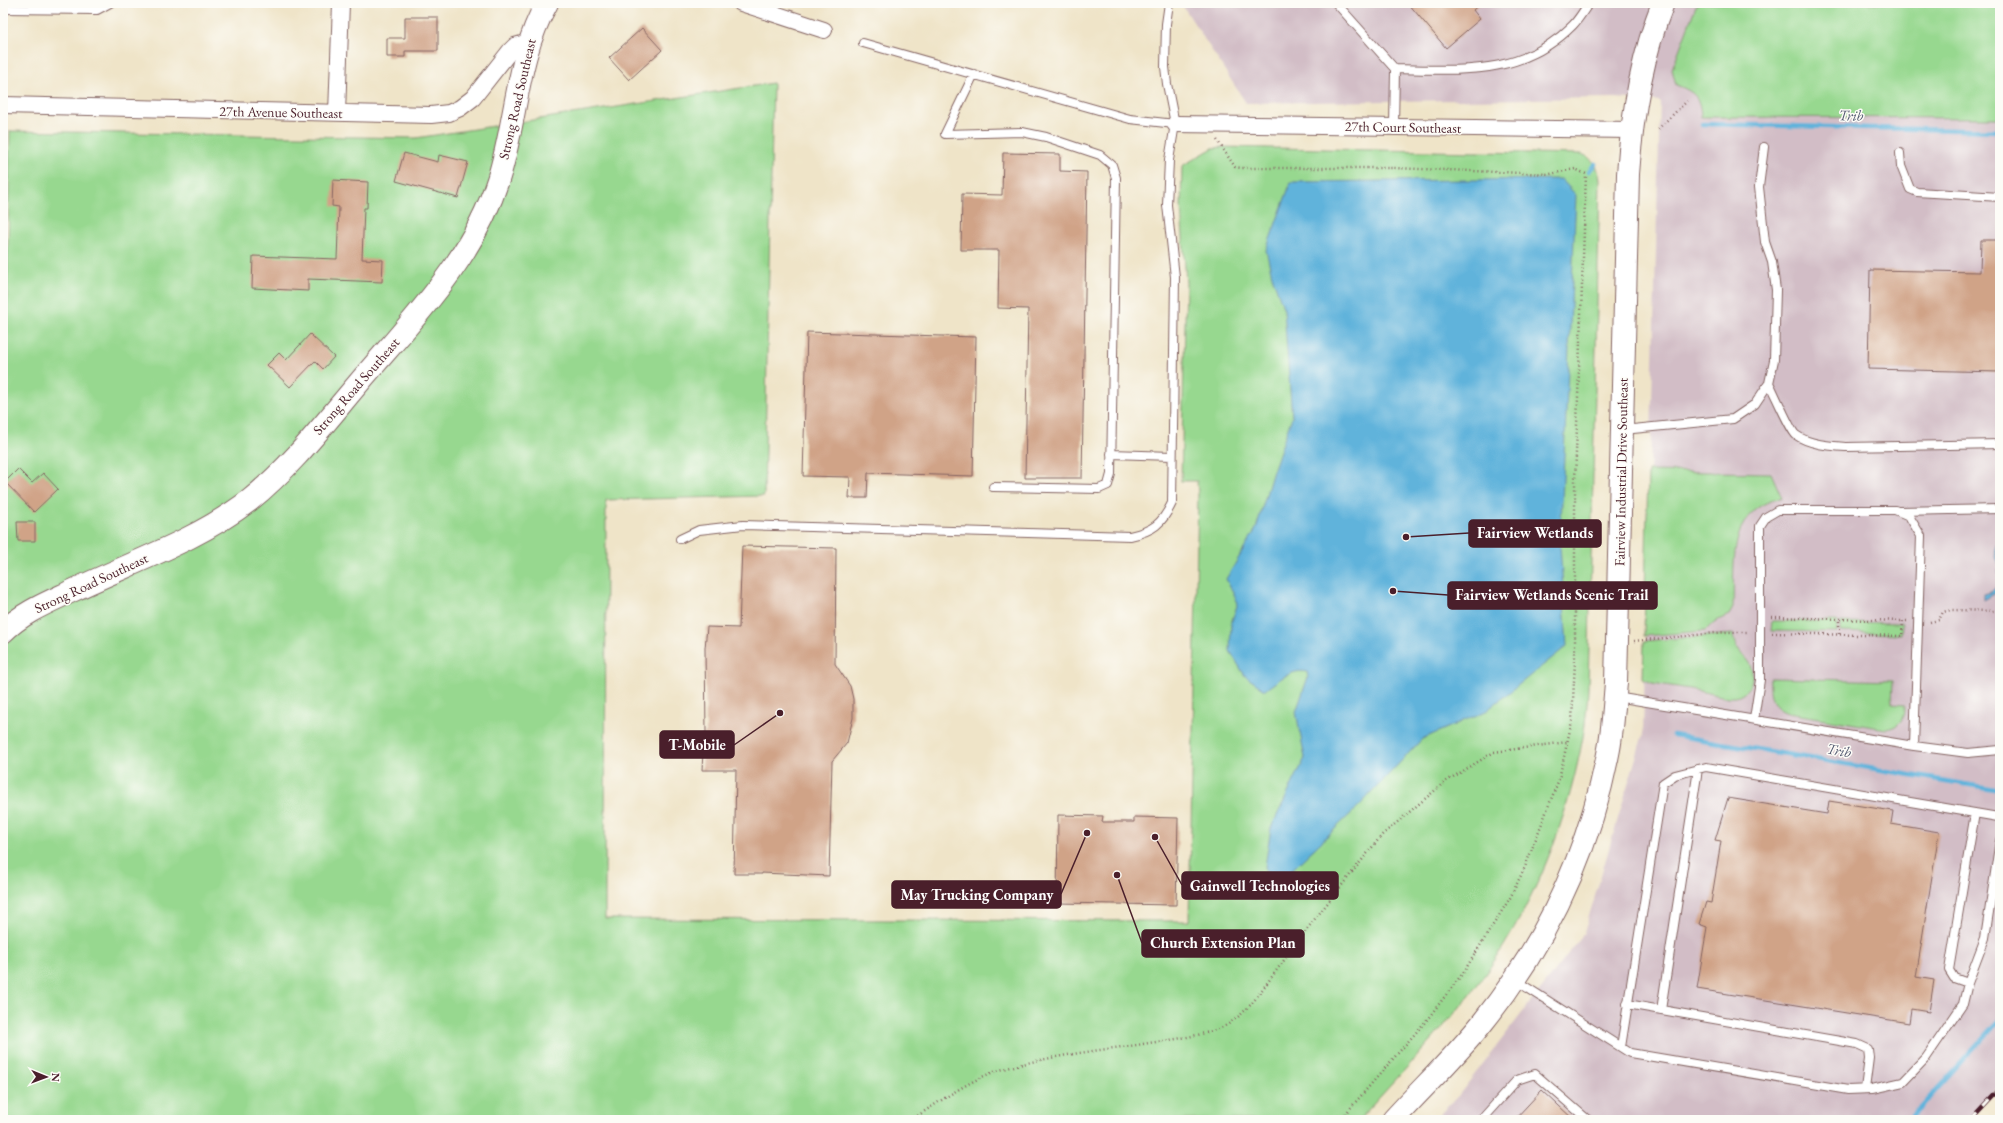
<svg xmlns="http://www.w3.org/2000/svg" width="2003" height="1123" viewBox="0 0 2003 1123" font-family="'EB Garamond',serif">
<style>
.industrial{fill:#d2bdc6}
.green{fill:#97d88f;stroke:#707c5d}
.water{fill:#60b3db;stroke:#556983}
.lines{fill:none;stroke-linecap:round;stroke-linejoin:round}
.stream{stroke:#60b3db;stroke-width:4.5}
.building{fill:#d0a387}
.lane-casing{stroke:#846462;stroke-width:10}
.street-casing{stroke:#846462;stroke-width:18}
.secondary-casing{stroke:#846462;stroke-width:24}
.path{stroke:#846462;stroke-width:2.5;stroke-dasharray:1 3;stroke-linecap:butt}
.lane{stroke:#fff;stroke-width:8}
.street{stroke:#fff;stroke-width:16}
.secondary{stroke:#fff;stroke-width:22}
.rail-casing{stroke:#4a1f2b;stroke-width:4.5}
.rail{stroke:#fdfcf7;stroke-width:3;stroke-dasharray:9;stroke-linecap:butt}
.labels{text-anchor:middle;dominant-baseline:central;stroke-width:3;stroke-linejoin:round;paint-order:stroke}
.street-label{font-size:14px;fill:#4a1f2b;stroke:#fdfcf7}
.water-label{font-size:15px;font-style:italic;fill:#535a71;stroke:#fdfcf7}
.leader{fill:none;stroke:#4a1f2b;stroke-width:1.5}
.callout-dot{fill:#4a1f2b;stroke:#fdfcf7;stroke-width:1.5}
.callout{fill:#4a1f2b;stroke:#4a1f2b;stroke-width:1.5}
.callout-label{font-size:15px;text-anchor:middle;font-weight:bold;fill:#fff}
</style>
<rect width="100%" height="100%" fill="#fdfcf7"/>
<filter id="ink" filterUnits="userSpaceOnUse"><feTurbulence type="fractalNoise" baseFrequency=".025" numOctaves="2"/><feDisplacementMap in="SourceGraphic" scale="8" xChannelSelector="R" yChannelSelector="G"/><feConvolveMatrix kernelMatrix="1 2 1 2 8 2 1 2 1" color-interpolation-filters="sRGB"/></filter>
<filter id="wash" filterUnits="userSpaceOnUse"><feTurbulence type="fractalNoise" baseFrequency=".012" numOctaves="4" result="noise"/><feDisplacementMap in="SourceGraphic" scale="16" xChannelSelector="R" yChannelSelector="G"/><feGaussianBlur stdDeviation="0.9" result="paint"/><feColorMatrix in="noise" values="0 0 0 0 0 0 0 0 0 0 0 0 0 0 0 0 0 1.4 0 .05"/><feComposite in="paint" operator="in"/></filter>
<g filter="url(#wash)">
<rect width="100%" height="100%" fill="#efe4c8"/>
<path class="industrial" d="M1181 3H2000V1083L1968 1120H1434L1458 1096 1584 933 1643 734 1660 101 1614 98 1246 103Z"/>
<path class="green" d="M1697 3H2000V118L1701 117C1700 97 1695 92 1676 85L1672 69Z
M773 83 764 496 606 500 605 919 1189 921 1198 494 1197 481H1181L1186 283 1181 207 1182 166 1213 148 1223 147 1582 154C1595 160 1598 167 1600 180L1588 689C1587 705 1586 721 1583 737 1565 835 1524 930 1460 1007 1428 1046 1392 1083 1359 1120H3V549L10 131 416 138Z
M1648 471 1771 473 1782 498C1726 509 1735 564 1733 608L1729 615 1714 622 1705 631 1644 636Z
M1772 621H1837V632L1771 631Z
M1840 622 1902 623 1901 634 1840 632Z
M1733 634C1735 655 1749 656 1752 671 1754 683 1747 695 1735 697 1725 698 1714 694 1704 692 1687 688 1670 686 1652 683L1643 679 1644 641Z
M1770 678 1893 681 1892 704 1904 705C1905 718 1900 727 1886 729L1788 713C1771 708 1769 694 1770 678Z"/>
<path class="water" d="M1561 179 1576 195 1560 545 1567 646 1486 711 1422 739 1360 805 1280 881 1270 883 1265 867 1271 828 1305 758 1296 712 1308 677 1307 672C1292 668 1276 682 1265 690L1245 676 1230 651 1231 623 1238 603 1226 579 1256 529 1273 471 1292 417 1284 310 1272 276 1266 250 1291 182Z
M2000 541 1997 557 2000 563V577L1998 571 2000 567 1995 559 1996 544Z
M2000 583 1998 591 1983 600V594L1991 592Z"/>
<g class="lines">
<path class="stream" d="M1702 124 2000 131
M1589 171 1595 164
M1673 735 2000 790
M1909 1120 2000 1020"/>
</g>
<g id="blocks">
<path class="building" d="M1408 3H1481L1473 10 1480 19 1446 48Z
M405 17H438V51H405V57H387V38H405Z
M642 28 662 50 629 80 609 58Z
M404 153 438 162 439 155 468 162 458 198 396 181Z
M1003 153 1060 154V171L1087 172 1082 478H1025L1028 309 998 308 999 250H961L962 194 1002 195Z
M333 180 368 182 367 208H364L362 259 383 260 382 282 308 279V291L252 288 253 256 337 259 339 207 332 206Z
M1981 240H2000V372L1868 369 1870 270 1980 272Z
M807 332 976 337 973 476 868 473 867 498H849L850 477 803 476Z
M310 334 334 357 323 369 315 361 290 387 267 365 279 353 286 360Z
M18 469 32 483 43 473 58 489 34 512 5 482Z
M17 522H35V541H18Z
M742 546 836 548 835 664 850 686 853 699V718L847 743 832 761 829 876 762 873V874H734L736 770H702L704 733H706L705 648 707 627 739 628Z
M1728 798 1827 814 1829 801 1893 811 1891 824 1939 832 1916 977 1934 980 1929 1012 1911 1009 1909 1023 1697 989 1707 927 1699 924 1706 902 1711 903 1721 841 1715 840Z
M1058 815 1103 816 1102 822H1134V817L1178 818 1176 905 1057 903Z
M1542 1090 1574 1120H1514Z"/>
</g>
</g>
<g filter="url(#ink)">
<use href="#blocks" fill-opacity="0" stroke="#846462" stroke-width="1"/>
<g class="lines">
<g class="lane-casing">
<path id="lane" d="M1336 3 1395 69 1394 127
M3 9 97 10 110 3
M863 43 1130 119 1175 124
M1395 69C1461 70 1522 77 1573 25 1579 19 1584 10 1589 3
M974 74 945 134 1022 132 1046 137 1100 155 1112 165 1116 178 1111 474 1108 485 1099 489 993 487
M1900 153 1901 166 1910 189 1917 192 2000 197
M1769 383C1774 392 1791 432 1796 435 1810 445 1831 446 1847 447L2000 444
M1623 430 1733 419 1755 404 1769 383 1774 360 1776 290 1772 262 1765 242 1759 187 1764 147
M1111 454 1172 456
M1899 511 2000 509
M680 539 699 530 743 525 1130 536C1153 531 1162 524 1172 503L1175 277 1167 205 1169 160 1175 124 1167 84 1165 67 1166 24 1169 3
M1616 697 1914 746 1968 753 2000 750
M1754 719 1760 680V526L1766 517 1778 510H1895L1909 516 1921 536 1914 746
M1515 980 1630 1053 1848 1090 1872 1089 1903 1082 1926 1058 1963 1004 1968 983 1985 938 2000 840
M1968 983 1954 978 1949 970 1975 813
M1627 1004 1857 1044 1868 1049 1869 1058 1865 1089
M1661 1010 1698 769
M1621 1047 1663 783 1675 775 1706 767 1998 817 2000 819
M1481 1120 1517 1080 1535 1074 1588 1120"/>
</g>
<g class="street-casing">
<path id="street" d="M741 3 824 30
M3 105 431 115 449 113 460 108 473 98 510 51 515 46 529 42
M337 113 341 3
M1175 124 1631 130"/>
</g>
<g class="secondary-casing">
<path id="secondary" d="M3 632C23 612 49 602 74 590 133 562 198 540 250 500 291 467 323 425 357 385 411 321 472 261 498 180 517 121 516 57 547 3
M1393 1120C1423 1087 1456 1056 1483 1022 1547 942 1590 849 1609 749 1613 727 1614 705 1616 683L1628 174C1632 115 1641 58 1663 3"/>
</g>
<path class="path" d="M1658 129 1687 101
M1217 140 1235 167 1242 168H1394L1550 174 1575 169 1586 174 1575 481V661L1572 721 1559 779 1525 867 1510 898 1463 973 1426 1021 1340 1120
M1772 617 1903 621
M1930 622 1939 620 1943 612 1951 610 1998 611
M1772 633 1902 636 1903 621H1907
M1839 634V619
M1634 641 1726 632H1749
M911 1120C938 1103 970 1079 1000 1070 1045 1057 1091 1051 1137 1045 1165 1040 1196 1038 1223 1027 1235 1021 1244 1012 1253 1002L1314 920 1382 835 1445 782 1494 752 1567 742"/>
<use href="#lane" class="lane"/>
<use href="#street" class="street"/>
<use href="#secondary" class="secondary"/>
<g class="rail-casing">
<path id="rail" d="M1971 1120 2000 1089"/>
</g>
<use href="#rail" class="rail"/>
</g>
</g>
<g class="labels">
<g class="street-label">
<text transform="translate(517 99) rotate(-77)">Strong Road Southeast</text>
<text transform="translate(281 112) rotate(1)">27th Avenue Southeast</text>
<text transform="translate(1403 127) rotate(1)">27th Court Southeast</text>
<text transform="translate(356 386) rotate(-49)">Strong Road Southeast</text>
<text transform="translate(1621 472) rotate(-89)">Fairview Industrial Drive Southeast</text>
<text transform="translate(91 583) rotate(-25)">Strong Road Southeast</text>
</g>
<g class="water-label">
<text transform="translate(1851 115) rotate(1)">Trib</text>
<text transform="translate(1839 750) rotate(10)">Trib</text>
</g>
</g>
<path class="leader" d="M1406 537L1469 533M1393 591L1448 595M780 713L734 745M1155 837L1182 885M1087 833L1061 894M1117 875L1142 943"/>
<g class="callout-dot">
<circle cx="1406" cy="537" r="4"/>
<circle cx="1393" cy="591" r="4"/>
<circle cx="780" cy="713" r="4"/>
<circle cx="1155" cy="837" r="4"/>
<circle cx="1087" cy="833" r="4"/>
<circle cx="1117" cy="875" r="4"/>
</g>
<g class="callout">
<rect x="1469" y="520" width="132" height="27" rx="4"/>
<rect x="1448" y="582" width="209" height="27" rx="4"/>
<rect x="660" y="731" width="74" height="27" rx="4"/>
<rect x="1182" y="872" width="156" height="27" rx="4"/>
<rect x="892" y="881" width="169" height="27" rx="4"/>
<rect x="1142" y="930" width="162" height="27" rx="4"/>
</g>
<g class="callout-label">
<text x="1535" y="538">Fairview Wetlands</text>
<text x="1552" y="600">Fairview Wetlands Scenic Trail</text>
<text x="697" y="750">T-Mobile</text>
<text x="1260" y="891">Gainwell Technologies</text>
<text x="977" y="900">May Trucking Company</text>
<text x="1223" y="948">Church Extension Plan</text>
</g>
<rect width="2003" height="1123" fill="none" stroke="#fdfcf7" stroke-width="16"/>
<g transform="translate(46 1077) rotate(91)" stroke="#fdfcf7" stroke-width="3" paint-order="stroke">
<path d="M0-3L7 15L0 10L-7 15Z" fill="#4a1f2b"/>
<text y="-6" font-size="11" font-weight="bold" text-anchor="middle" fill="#4a1f2b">N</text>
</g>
</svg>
